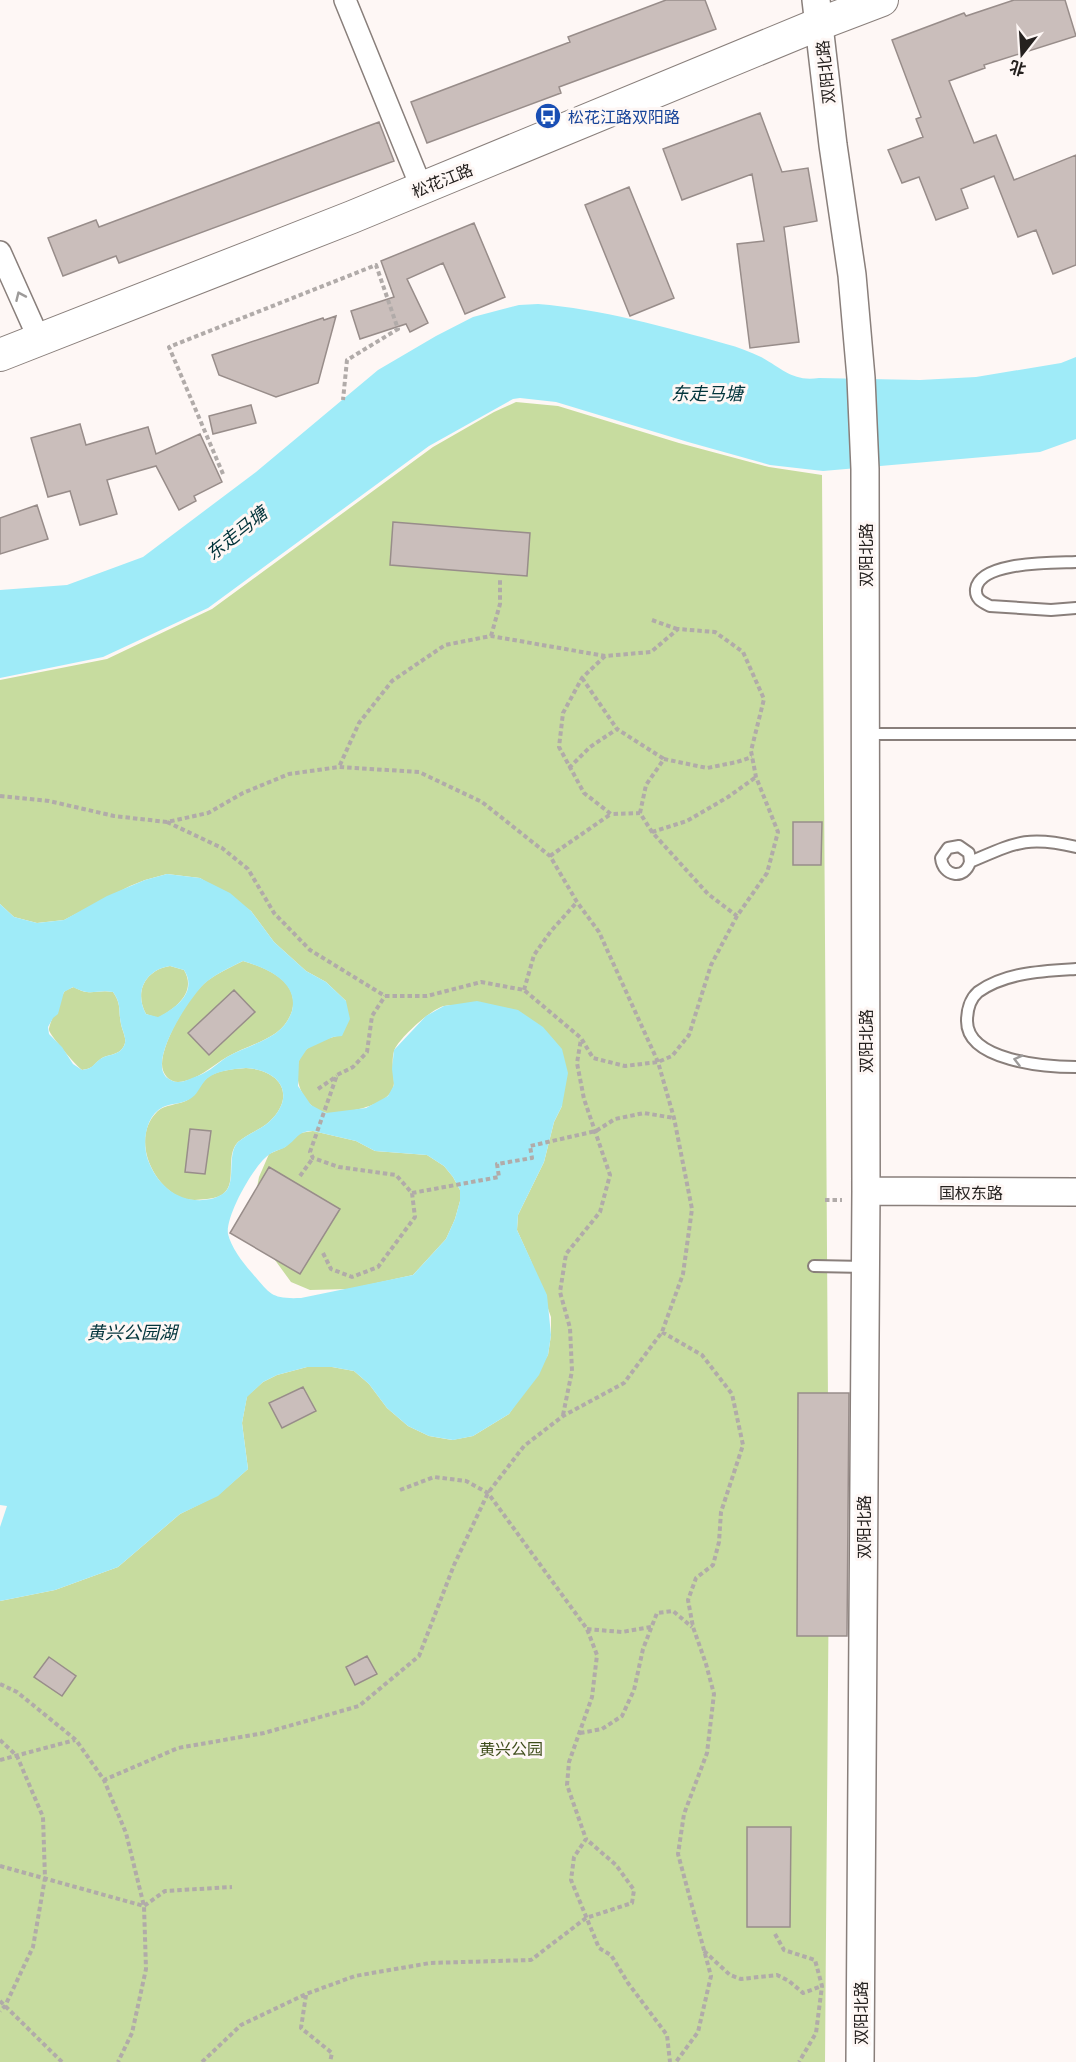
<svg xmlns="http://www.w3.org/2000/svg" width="1076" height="2062" viewBox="0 0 1076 2062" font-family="Barlow,'Noto Sans SC',sans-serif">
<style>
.green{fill:#c7dc9f}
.water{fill:#9febf8;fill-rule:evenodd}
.building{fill:#cabebb;stroke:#988d8a;stroke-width:1.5}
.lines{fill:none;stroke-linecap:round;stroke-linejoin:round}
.service-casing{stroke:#897f7b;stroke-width:14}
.minor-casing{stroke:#897f7b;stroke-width:24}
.tertiary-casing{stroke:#897f7b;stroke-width:30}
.secondary-casing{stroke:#897f7b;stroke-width:34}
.path{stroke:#b1aba9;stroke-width:4;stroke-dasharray:4.5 3;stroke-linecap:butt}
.service{stroke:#fff;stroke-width:10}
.minor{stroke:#fff;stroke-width:21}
.tertiary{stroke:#fff;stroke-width:27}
.secondary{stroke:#fff;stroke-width:32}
.oneway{stroke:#9d9b9a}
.labels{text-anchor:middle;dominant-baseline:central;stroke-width:6;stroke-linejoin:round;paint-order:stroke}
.street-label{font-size:16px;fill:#25211f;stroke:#fef7f5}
.transit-label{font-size:16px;fill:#164399;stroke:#fef7f5;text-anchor:start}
.park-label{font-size:16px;fill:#3e4d1b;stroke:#fef7f5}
.water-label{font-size:18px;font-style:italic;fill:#02343b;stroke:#fef7f5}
</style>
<rect width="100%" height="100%" fill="#fef7f5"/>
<path class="green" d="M516 402 558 406 679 443 769 467 822 475 829 1558 825 2062H0V1601L55 1590 118 1567 180 1514 218 1495 248 1469 242 1423 247 1396 263 1382 277 1375 307 1367H332L354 1371 369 1384 387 1408 408 1426 429 1436 452 1440 473 1436 509 1414 548 1355 551 1335V1317L531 1261 517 1230 518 1215 544 1162 554 1122 562 1106 458 1005C454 1005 448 1005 444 1006 431 1009 398 1039 394 1051 391 1062 394 1073 394 1083 393 1099 372 1106 359 1109 350 1111 337 1114 327 1113 300 1109 286 1065 308 1048 317 1041 331 1037 342 1035L346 1001 326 982 306 971 274 942 251 911 200 878 167 874 145 880 130 886 64 920 37 923 14 917 0 904V680L107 659 212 609 433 447 494 412Z
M243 961C266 968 300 981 292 1011 289 1020 284 1027 276 1033 261 1043 243 1048 227 1057 212 1066 197 1081 178 1082 169 1082 162 1074 162 1064 162 1042 189 995 207 981 218 973 231 967 243 961Z
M170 966 184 970C197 992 176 1008 158 1018L146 1014C134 992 145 970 170 966Z
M74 987C90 997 96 989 113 992 122 1005 118 1010 121 1024 123 1034 130 1042 120 1051 115 1055 107 1055 102 1058 92 1065 95 1068 82 1070 77 1067 49 1034 49 1030 48 1026 62 994 65 991 68 989 71 988 74 987Z
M246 1068C281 1070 297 1096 269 1122 260 1130 247 1134 238 1142 221 1160 246 1196 207 1199 197 1200 189 1201 180 1197 151 1184 132 1138 156 1113 165 1103 179 1106 189 1099 197 1093 200 1084 207 1078 217 1070 234 1069 246 1068Z
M313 1131 356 1141 375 1151 427 1155 444 1166 453 1177 460 1190V1201L455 1219 446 1239 413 1275 349 1289 310 1290 291 1282 264 1245 255 1198 259 1177 269 1154 285 1147 300 1133Z"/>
<path class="water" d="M538 304C600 309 666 327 726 344 738 347 750 352 761 357 783 369 793 382 819 378L920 380 976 377 1061 363 1076 357V439L1040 452 823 471 770 465 688 442 556 402 520 398 513 399 429 446 208 608 103 657 0 678V590L67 585 143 557 256 472 378 370 436 336 473 317 519 305Z
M167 874 200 878 230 893 251 911 274 942 306 971 326 982 346 1001 350 1019 342 1036 333 1037 307 1049 299 1061 298 1086 311 1105 326 1113 366 1108 388 1096 394 1085 392 1069 394 1050 426 1016 444 1006 477 1001 518 1010 543 1027 562 1049 568 1073 562 1106 554 1122 544 1162 518 1215 517 1230 547 1295 551 1335 548 1355 539 1375 509 1414 473 1436 453 1440 429 1436 408 1426 387 1408 369 1384 354 1371 332 1367H307L277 1375 263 1382 247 1397 242 1423 248 1469 218 1496 180 1514 118 1567 55 1590 0 1601V1527L7 1506 0 1505V904L14 917 37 923 64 920 107 896 145 880ZM243 961C266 968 299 981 292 1011 289 1020 284 1027 276 1033 262 1043 243 1048 227 1057 218 1063 210 1071 200 1075 193 1077 186 1082 178 1082 174 1082 170 1080 166 1077 149 1059 189 999 204 984 215 974 229 968 243 961ZM170 966 184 970C198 992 176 1008 158 1017L146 1014C134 992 145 970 170 966ZM73 987C92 997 95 989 113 992 122 1005 118 1010 121 1024 123 1034 130 1042 120 1051 115 1055 107 1055 102 1058 92 1064 95 1068 82 1070L73 1064 62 1047 49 1034 48 1027 53 1018 58 1014 64 992ZM246 1068C281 1070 297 1096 269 1122 260 1130 247 1134 238 1142 228 1153 234 1173 229 1186 226 1194 218 1197 211 1199 181 1205 158 1187 148 1160 142 1143 145 1116 163 1107 172 1103 182 1104 190 1099 197 1095 199 1088 204 1082 212 1071 233 1069 246 1068ZM313 1131 356 1141 375 1151 427 1155 444 1166 453 1177 460 1190V1201L455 1219 446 1239 413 1275 301 1298C271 1299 271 1295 252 1273 243 1263 231 1247 228 1234 225 1216 255 1163 270 1154 275 1150 282 1150 287 1146 298 1138 298 1131 313 1131Z"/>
<path class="building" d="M666 0H705L716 29 559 87 561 93 427 143 411 102 570 42 568 37Z
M1014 0H1065L1076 36 984 65 985 68 949 81 974 143 996 135 1014 180 1076 155V265L1053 274 1036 230 1018 237 994 176 961 189 968 208 936 220 919 177 902 183 888 150 923 137 916 119 921 117 892 40 964 13 966 16Z
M760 113 782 172 808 168 817 221 784 227 799 342 750 348 737 244 764 241 752 174 682 200 663 149Z
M379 122 394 161 119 263 116 256 63 276 48 238 96 220 99 227Z
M629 187 674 298 630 316 585 205Z
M474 223 505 297 465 314 443 263 407 279 428 323 410 332 406 324 360 339 351 311 394 297 381 261Z
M336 316 318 383 276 397 219 375 212 355 323 318 324 320Z
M251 405 256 423 213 434 209 416Z
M80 424 86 445 148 427 156 454 200 434 222 482 194 496 196 501 179 510 156 466 107 480 117 514 80 525 70 491 48 497 31 438Z
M37 505 48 539 0 554V518Z
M393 522 530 533 527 576 390 565Z
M793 822H822L821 865H793Z
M234 990 255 1012 209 1055 188 1033Z
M190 1129 211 1131 205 1174 185 1172Z
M269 1167 340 1209 300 1274 230 1233Z
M303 1387 316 1411 282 1428 269 1403Z
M798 1393H849L847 1636H797Z
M367 1656 377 1674 355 1685 346 1667Z
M49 1657 76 1676 62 1696 34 1677Z
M747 1827H791L790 1927H747Z"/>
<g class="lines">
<g class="service-casing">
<path id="service" d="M1076 562C1053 563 980 561 976 589 975 599 982 602 990 606L1051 610 1076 608
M866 734H1076
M970 862 969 853 959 846 948 848 941 858C943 877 965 880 970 862 1015 843 1027 835 1076 847
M1076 969C1044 971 1006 972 978 992 970 999 967 1011 967 1021 967 1061 1046 1067 1076 1067
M814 1266 865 1267"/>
</g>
<g class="minor-casing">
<path id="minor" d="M345 0 422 189
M0 252 39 339"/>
</g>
<g class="tertiary-casing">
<path id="tertiary" d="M816 0 833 145 852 275 861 378 865 469 866 1191 860 2062
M866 1191 1076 1192"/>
</g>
<g class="secondary-casing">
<path id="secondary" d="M0 355 352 217 819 24 882 0"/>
</g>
<path class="path" d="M223 474 169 347 376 265 398 329 347 360 343 400
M652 620 677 629
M491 636 500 604V580
M605 656 582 678 563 713 559 747 584 793 611 814 640 813 652 832 708 894 737 916
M582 678 617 729
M569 768 590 747 617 729 664 759
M0 796 49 801 114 816 167 822 208 813 243 793 289 774 339 767 419 772 482 802 550 856 577 902 599 932 658 1062 674 1118 692 1209 683 1274 662 1332 624 1383 563 1416 524 1446 488 1493 454 1565 419 1656 359 1706 264 1733 178 1748 104 1780
M640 813 646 785 664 759 707 768 737 762 752 757
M167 822 222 848 248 869 274 913 310 950 385 996H427L481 982 524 990 581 1038 593 1058 625 1066 658 1062 672 1056 689 1035 711 965 737 916 767 873 778 832 756 777 751 751 764 699 743 652 715 632 678 629 651 652 605 656 491 636 445 645 392 681 359 723 339 767
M652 832 687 821 728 797 756 777
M550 856 611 814
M524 990 534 955 551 931 577 902
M318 1089 337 1076
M300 1176 313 1158
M412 1193 499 1177 497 1164 532 1158 530 1146 596 1131 615 1119 644 1113 674 1118
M825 1200H842
M323 1253 331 1269 352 1277 378 1267 415 1217 412 1193 396 1175 339 1167 313 1158 310 1152 337 1075 353 1067 367 1052 372 1016 385 996
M662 1332 702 1355 732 1394 743 1445 721 1512 719 1542 713 1565 696 1578 688 1600 693 1627 706 1664 714 1694 707 1753 684 1814 678 1854 711 1976 698 2032 676 2062
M563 1415 572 1371 570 1328 560 1292 566 1254 600 1212 610 1175 584 1099 577 1063 581 1039
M400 1490 434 1477 466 1481 488 1493 587 1629 597 1655 592 1697 569 1762 567 1785 586 1839 574 1857 571 1880 599 1948 611 1955 628 1983 667 2035 670 2062
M587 1629 622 1632 651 1627
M0 1684 17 1692 76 1740 104 1780 126 1833 144 1906 146 1969 132 2033 118 2062
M580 1733 602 1729 622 1716 634 1690 643 1649 657 1613 673 1611 692 1627
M0 1740 17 1756 43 1817 45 1878 33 1947 5 2006 0 2011
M0 1760 75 1740
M0 1866 144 1906 165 1891 232 1887
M775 1934 784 1950 815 1960 822 1986 816 2033 799 2062
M704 1951 730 1975 741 1979 777 1975 789 1981 803 1993 822 1986
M306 1995 301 2028 332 2053 330 2062
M0 2001 62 2062
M202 2062 241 2025 306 1994 355 1976 430 1963 531 1960 586 1918 632 1903 634 1890 616 1865 586 1839"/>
<use href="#service" class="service"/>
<use href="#minor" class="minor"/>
<use href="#tertiary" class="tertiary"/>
<use href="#secondary" class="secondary"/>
</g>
<defs><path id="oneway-chevron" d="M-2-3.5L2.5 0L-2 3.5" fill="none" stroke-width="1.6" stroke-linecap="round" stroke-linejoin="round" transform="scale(1.5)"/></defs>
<g class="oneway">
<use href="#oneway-chevron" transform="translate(20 296) rotate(-114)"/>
<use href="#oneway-chevron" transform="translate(1018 1060) rotate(-165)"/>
</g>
<defs>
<g id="bus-disc" transform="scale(1.35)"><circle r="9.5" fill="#1a4fb4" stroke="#fef7f5"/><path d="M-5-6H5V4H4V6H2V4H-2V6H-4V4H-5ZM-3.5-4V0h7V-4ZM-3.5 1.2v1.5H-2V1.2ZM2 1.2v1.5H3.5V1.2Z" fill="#fff"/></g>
</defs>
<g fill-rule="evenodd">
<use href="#bus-disc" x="548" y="116"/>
</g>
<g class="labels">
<g class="street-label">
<text transform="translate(825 72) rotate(-96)">双阳北路</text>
<text transform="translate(442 180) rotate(-22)">松花江路</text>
<text transform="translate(865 555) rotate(-90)">双阳北路</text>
<text transform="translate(865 1041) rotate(-90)">双阳北路</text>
<text x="971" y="1192">国权东路</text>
<text transform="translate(863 1527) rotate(-90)">双阳北路</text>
<text transform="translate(860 2013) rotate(-90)">双阳北路</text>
</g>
<g class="transit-label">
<text x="568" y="116">松花江路双阳路</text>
</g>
<g class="park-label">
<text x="511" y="1748">黄兴公园</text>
</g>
<g class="water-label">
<text x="707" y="393">东走马塘</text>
<text transform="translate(236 533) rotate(-39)">东走马塘</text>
<text x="132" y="1332">黄兴公园湖</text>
</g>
</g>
<g transform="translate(1022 54) rotate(197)" stroke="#fef7f5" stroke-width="4.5" paint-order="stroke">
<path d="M0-4.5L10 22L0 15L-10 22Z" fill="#25211f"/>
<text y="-9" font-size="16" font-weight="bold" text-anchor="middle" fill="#25211f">北</text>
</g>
</svg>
